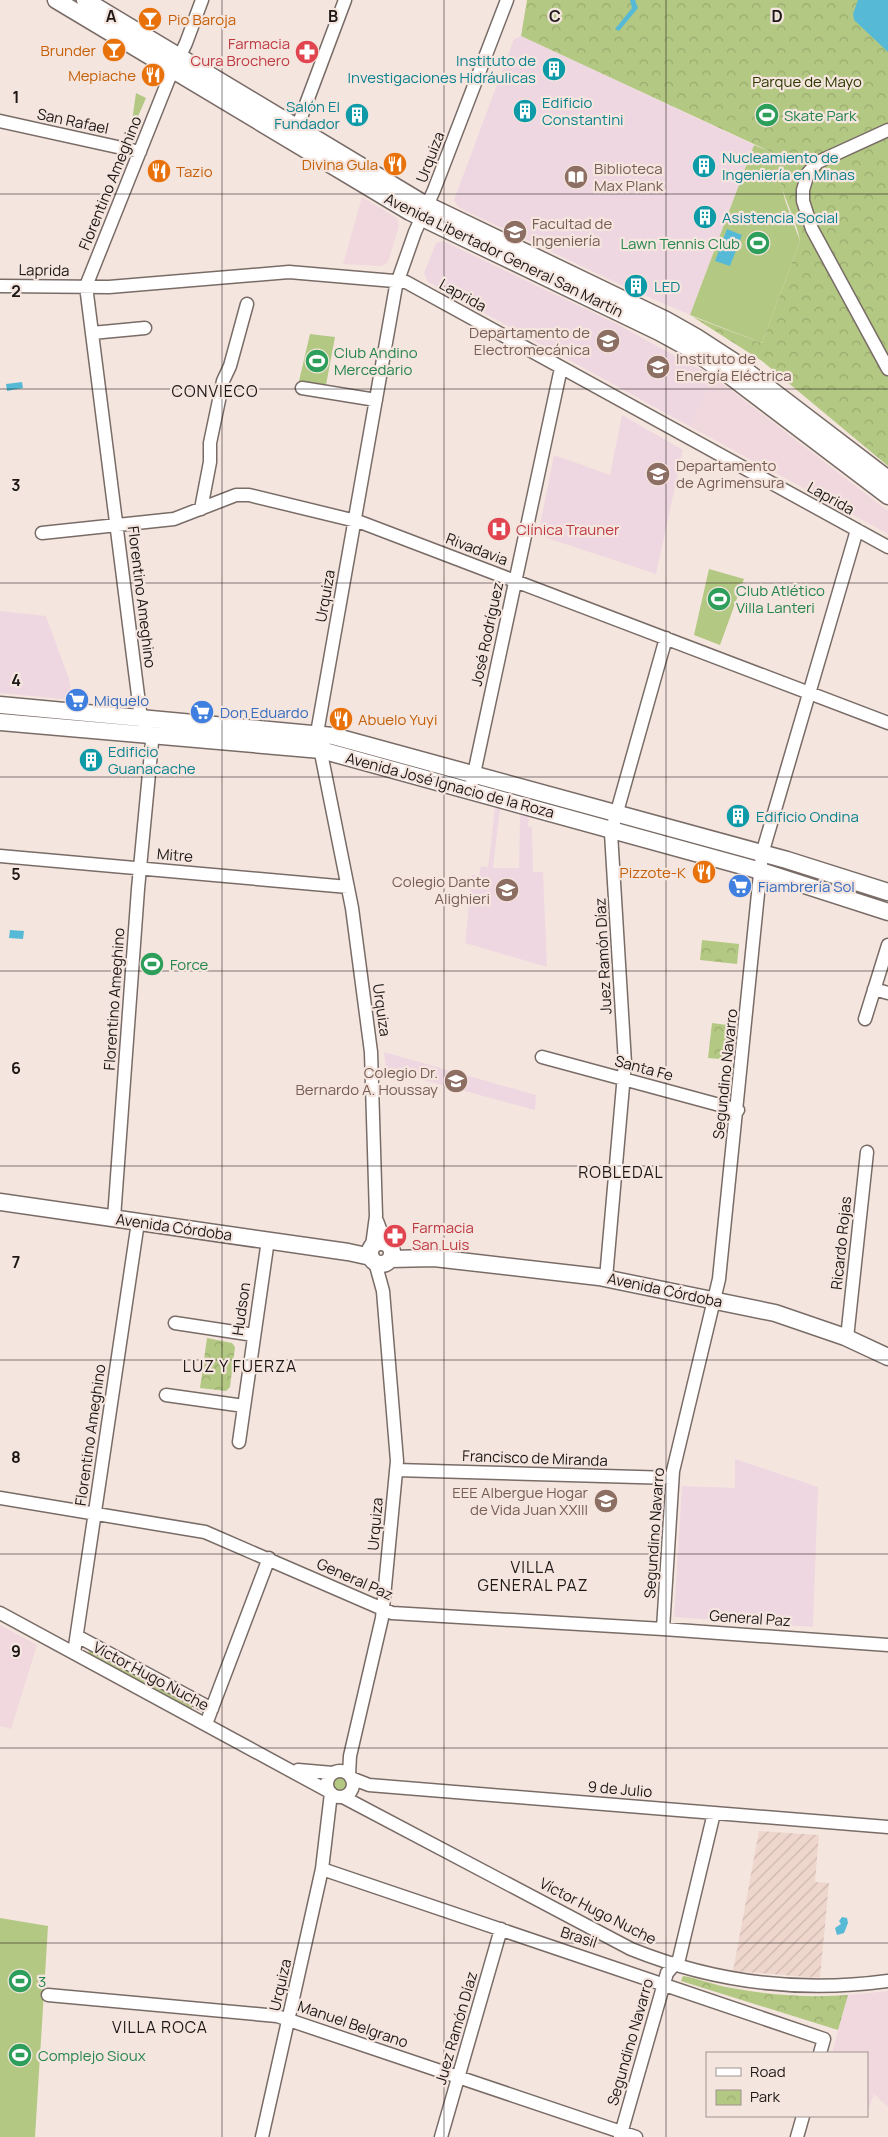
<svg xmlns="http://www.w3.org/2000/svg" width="888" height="2137" viewBox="0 0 888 2137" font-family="Manrope,sans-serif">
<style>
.commercial{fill:#f1d7de}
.industrial{fill:url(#industrial-furrows)}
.education{fill:#efd7e1}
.green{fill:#b3c882}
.park{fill:url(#park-crowns)}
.water{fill:#56bad6}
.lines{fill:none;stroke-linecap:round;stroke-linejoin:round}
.minor-casing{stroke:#796c67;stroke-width:15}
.major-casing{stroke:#796c67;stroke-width:19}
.minor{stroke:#fff;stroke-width:12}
.major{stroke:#fff;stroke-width:16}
.grid{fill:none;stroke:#1d1816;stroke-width:1;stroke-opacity:0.55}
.labels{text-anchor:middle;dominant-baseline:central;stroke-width:4.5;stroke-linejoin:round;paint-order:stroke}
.food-label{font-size:15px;fill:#c56008;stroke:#f5e5df;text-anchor:end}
.health-label{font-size:15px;fill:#be3a42;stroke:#f5e5df;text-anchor:start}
.culture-label{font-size:15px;fill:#0d838f;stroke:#f5e5df;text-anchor:start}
.park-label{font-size:15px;fill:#2d3900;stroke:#f5e5df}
.leisure-label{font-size:15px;fill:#27864d;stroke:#f5e5df;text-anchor:start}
.street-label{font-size:15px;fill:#1d1816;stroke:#f5e5df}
.education-label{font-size:15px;fill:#785e54;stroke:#f5e5df;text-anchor:start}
.shop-label{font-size:15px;fill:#366cbe;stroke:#f5e5df;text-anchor:start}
.neighbourhood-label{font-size:16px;letter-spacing:1px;fill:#1d1816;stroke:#f5e5df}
.grid-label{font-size:16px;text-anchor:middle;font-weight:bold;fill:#1d1816;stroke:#f5e5df;stroke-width:4.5;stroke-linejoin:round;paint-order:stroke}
</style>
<defs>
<pattern id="industrial-furrows" width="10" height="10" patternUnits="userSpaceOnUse" patternTransform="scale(1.25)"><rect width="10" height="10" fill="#eed6cd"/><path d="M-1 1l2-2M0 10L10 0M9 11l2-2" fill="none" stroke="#ccb7af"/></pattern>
<pattern id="park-crowns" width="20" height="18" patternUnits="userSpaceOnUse" patternTransform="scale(1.25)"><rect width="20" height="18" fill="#b3c882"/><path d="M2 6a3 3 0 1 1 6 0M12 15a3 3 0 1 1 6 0" fill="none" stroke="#9aab70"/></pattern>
</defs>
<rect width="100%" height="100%" fill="#f5e5df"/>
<path class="commercial" d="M362 197 397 218 399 226 388 262 382 266 343 264Z
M714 377 888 511V534L689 426Z
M0 1625 37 1645 11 1729 0 1726Z
M888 1991V2107L874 2094 868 2110 867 2053H832L848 1995Z"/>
<path class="industrial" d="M759 1831 819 1835 815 1882 829 1883 820 1978 733 1971Z"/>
<path class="education" d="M521 36 754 145 690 315 621 285 458 207 454 200 514 39Z
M443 241 615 323 714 377 689 426 428 282 424 273 436 243Z
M622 415 683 450 656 574 538 535 554 455 610 475Z
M0 611 46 616 69 679 73 700 0 693Z
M495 808 500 809 493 868H519L520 815 529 817 528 826 532 827 533 872H543L547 967 465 943 472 875 479 876 481 866 488 867Z
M384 1052 536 1095 535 1110 386 1070Z
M735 1459 818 1487 813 1627 674 1617 682 1486 735 1488Z"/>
<path class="green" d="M136 93 146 98 130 135Z
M754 145 773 153 778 160 779 174 785 200 800 241 762 343 690 315Z
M310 334 335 337 326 385 299 381Z
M709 569 744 579 720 645 694 635Z
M89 1650 191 1704 192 1708 191 1710 88 1655Z
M333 1785a7 7 0 1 1 14 0a7 7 0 1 1-14 0Z
M0 1918 48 1926 35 2137H0Z"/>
<path class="park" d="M527 0H888V466L762 361 693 317 762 343 800 241C796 217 781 196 779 172 778 164 778 160 773 153L521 36Z
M702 940 739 944 737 964 700 960Z
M712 1023 735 1026 731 1060 708 1058Z
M207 1338 232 1343 235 1347 230 1387 226 1391 200 1388Z
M683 1976C699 1978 715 1986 732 1988 769 1995 810 1998 848 1995L838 2030 681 1981Z"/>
<path class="water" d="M630 0H635L638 8 619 31 615 29 632 8Z
M858 0H888V52L854 20 853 14Z
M727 229 742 235 730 266 715 261Z
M22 382 23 388 7 391 6 384Z
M10 930 24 931 23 939 9 938Z
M842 1917 847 1918 848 1923 844 1933 837 1935 835 1928 841 1924 839 1921Z"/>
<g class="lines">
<g class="minor-casing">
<path id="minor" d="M0 121 140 152
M888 130 818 162 808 173 803 190V201L812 229 888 369
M294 136 345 0
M0 286 109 287 289 272 406 282 888 547
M92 333 145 328
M302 388 376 400
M201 509 210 462V443L223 381 230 366 247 304
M42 533 174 519 236 495H249L360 522 888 723
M472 783 561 368
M0 856 348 887
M874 989 888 993
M865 1019 888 945
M542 1057 738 1110
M114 1218 138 889 152 742 140 711 86 286 168 81 186 43 202 0
M377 1221 385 1242
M372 1246 376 1216 371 1052 352 908 317 733 396 286 415 232 434 190 507 0
M606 1278 625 1063 611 833 666 638
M175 1323 254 1335
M847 1338 867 1152
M166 1395 244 1406
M239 1442 268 1240
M396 1470 672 1478
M0 1498 205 1532 392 1613 663 1629 888 1645
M0 1613 330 1792
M663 1629 673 1471 719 1279 762 854 857 530
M77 1636 212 1709
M74 1653 138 1222
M206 1724 269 1558
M298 1770 333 1773
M327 1784a13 13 0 1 1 26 0a13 13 0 1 1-26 0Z
M349 1775 350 1756 382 1618 397 1461 383 1291 375 1262
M351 1778 369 1785 888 1827
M343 1797 631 1949C713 1982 800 1993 888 1981
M322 1869 824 2039 820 2053
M48 1995 277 2016 636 2137
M262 2137 322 1869 331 1793
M441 2137 501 1929
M620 2137 667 1973 679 1959 714 1813
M797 2137 803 2116"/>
</g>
<g class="major-casing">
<path id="major" d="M56 0 410 212 659 332 690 349 730 376 888 496
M85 0 421 202 666 320 696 337 736 363 888 479
M0 705 333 736 787 860 888 892
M0 722 321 750 761 871 888 912
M0 1202 348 1252 371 1257
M370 1253a11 11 0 1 1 22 0a11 11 0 1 1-22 0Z
M390 1259 434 1258 599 1277 775 1313 845 1337 888 1357"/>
</g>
<use href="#minor" class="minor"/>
<use href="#major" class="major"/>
</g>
<path class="grid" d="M222 0V2137M444 0V2137M666 0V2137M0 194H888M0 389H888M0 583H888M0 777H888M0 971H888M0 1166H888M0 1360H888M0 1554H888M0 1748H888M0 1943H888"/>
<defs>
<g id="bar-disc" transform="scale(1.25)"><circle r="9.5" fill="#e8710a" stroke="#f5e5df"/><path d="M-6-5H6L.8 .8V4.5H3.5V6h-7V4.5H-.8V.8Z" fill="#fff"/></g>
<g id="pharmacy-disc" transform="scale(1.25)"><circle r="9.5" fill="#e0444e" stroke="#f5e5df"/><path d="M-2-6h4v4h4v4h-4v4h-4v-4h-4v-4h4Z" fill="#fff"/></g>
<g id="building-disc" transform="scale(1.25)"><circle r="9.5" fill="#0f9aa8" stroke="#f5e5df"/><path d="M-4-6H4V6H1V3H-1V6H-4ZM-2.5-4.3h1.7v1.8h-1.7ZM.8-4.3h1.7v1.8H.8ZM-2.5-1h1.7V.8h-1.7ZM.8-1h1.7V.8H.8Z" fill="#fff"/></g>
<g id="restaurant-disc" transform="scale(1.25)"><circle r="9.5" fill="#e8710a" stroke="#f5e5df"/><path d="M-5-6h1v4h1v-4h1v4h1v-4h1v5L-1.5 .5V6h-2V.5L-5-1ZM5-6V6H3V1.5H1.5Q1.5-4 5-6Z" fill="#fff"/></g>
<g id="stadium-disc" transform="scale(1.25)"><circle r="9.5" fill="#2e9e5b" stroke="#f5e5df"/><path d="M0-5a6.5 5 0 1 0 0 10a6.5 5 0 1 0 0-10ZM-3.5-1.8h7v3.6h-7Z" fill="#fff"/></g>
<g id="library-disc" transform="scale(1.25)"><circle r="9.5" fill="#8d6e63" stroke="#f5e5df"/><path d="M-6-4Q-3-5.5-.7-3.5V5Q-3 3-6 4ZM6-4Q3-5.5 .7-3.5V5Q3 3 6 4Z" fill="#fff"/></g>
<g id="university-disc" transform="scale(1.25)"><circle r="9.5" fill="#8d6e63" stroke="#f5e5df"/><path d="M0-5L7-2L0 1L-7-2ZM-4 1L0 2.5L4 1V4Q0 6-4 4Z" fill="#fff"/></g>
<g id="hospital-disc" transform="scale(1.25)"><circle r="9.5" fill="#e0444e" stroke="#f5e5df"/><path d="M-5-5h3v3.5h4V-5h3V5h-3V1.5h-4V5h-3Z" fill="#fff"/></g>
<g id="supermarket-disc" transform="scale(1.25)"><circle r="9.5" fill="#3f7fe0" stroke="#f5e5df"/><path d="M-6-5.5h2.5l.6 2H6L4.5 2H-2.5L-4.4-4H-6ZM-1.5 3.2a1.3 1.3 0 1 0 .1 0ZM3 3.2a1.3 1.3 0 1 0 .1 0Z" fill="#fff"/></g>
<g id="school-disc" transform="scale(1.25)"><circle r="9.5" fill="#8d6e63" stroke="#f5e5df"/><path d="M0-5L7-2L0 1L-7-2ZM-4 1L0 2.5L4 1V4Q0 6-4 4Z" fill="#fff"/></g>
</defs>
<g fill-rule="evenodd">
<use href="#bar-disc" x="150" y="19"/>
<use href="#bar-disc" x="114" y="50"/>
<use href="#pharmacy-disc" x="307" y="52"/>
<use href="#building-disc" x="554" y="69"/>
<use href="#restaurant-disc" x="153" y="75"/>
<use href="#building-disc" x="525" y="111"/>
<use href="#building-disc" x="357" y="115"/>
<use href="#stadium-disc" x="767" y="115"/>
<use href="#restaurant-disc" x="395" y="164"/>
<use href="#building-disc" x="704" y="166"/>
<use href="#restaurant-disc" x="159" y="171"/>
<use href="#library-disc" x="576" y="177"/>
<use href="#building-disc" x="705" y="217"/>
<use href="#university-disc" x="515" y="232"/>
<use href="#stadium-disc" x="758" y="243"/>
<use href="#building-disc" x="636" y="286"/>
<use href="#university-disc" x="608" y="341"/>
<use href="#stadium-disc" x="317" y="361"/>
<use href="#university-disc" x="658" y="367"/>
<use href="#university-disc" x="658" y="474"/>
<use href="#hospital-disc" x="499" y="529"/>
<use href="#stadium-disc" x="719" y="599"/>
<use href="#supermarket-disc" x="77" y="700"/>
<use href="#supermarket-disc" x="202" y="712"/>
<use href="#restaurant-disc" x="341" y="719"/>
<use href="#building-disc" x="91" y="760"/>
<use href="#building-disc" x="738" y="816"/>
<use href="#restaurant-disc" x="704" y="872"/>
<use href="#supermarket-disc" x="740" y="886"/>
<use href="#school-disc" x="507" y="890"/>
<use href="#stadium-disc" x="152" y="964"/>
<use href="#school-disc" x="456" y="1081"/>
<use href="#pharmacy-disc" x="395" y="1236"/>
<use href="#school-disc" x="606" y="1501"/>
<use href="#stadium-disc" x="20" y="1981"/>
<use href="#stadium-disc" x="20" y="2055"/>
</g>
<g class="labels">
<g class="food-label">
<text x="168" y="19" text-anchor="start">Pio Baroja</text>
<text x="96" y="50">Brunder</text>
<text x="136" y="75">Mepiache</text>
<text x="378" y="164">Divina Gula</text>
<text x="176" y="171" text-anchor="start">Tazio</text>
<text x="358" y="719" text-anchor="start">Abuelo Yuyi</text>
<text x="686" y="872">Pizzote-K</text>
</g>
<g class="health-label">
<text x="290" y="43" text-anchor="end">Farmacia<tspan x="290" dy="17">Cura Brochero</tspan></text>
<text x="516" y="529">Clínica Trauner</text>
<text x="412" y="1227">Farmacia<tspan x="412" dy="17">San Luis</tspan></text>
</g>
<g class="culture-label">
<text x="536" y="60" text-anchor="end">Instituto de<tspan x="536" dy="17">Investigaciones Hidráulicas</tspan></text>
<text x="542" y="102">Edificio<tspan x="542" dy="17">Constantini</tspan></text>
<text x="340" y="106" text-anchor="end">Salón El<tspan x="340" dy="17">Fundador</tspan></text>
<text x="722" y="157">Nucleamiento de<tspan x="722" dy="17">Ingeniería en Minas</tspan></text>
<text x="722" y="217">Asistencia Social</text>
<text x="654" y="286">LED</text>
<text x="108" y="751">Edificio<tspan x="108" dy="17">Guanacache</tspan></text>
<text x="756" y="816">Edificio Ondina</text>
</g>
<g class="park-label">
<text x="807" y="81">Parque de Mayo</text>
</g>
<g class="leisure-label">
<text x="784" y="115">Skate Park</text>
<text x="740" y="243" text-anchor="end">Lawn Tennis Club</text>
<text x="334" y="352">Club Andino<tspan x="334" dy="17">Mercedario</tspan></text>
<text x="736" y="590">Club Atlético<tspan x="736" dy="17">Villa Lanteri</tspan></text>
<text x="170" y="964">Force</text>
<text x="38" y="1981">3</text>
<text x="38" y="2055">Complejo Sioux</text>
</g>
<g class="street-label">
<text transform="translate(73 121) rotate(12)">San Rafael</text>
<text transform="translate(430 157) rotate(-69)">Urquiza</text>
<text transform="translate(110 183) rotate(-68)">Florentino Ameghino</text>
<text transform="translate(504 255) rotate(26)">Avenida Libertador General San Martín</text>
<text transform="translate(44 270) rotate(1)">Laprida</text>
<text transform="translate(463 295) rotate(29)">Laprida</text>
<text transform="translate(831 498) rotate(29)">Laprida</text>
<text transform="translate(477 549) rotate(21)">Rivadavia</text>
<text transform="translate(325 596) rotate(-80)">Urquiza</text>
<text transform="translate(142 597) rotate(83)">Florentino Ameghino</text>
<text transform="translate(487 634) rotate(-78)">José Rodríguez</text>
<text transform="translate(450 785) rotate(15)">Avenida José Ignacio de la Roza</text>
<text transform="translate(175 855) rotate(5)">Mitre</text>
<text transform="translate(603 956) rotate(-93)">Juez Ramón Díaz</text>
<text transform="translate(114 999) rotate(-86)">Florentino Ameghino</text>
<text transform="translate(382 1010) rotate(82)">Urquiza</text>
<text transform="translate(644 1068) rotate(15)">Santa Fe</text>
<text transform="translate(725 1074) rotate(-84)">Segundino Navarro</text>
<text transform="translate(174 1227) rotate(8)">Avenida Córdoba</text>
<text transform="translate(841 1243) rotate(-84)">Ricardo Rojas</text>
<text transform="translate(665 1290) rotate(12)">Avenida Córdoba</text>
<text transform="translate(241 1309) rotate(-82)">Hudson</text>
<text transform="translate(90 1435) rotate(-82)">Florentino Ameghino</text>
<text transform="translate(535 1458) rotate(2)">Francisco de Miranda</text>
<text transform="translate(375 1524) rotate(-85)">Urquiza</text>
<text transform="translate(654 1533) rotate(-86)">Segundino Navarro</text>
<text transform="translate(355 1579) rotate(24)">General Paz</text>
<text transform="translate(750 1618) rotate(4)">General Paz</text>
<text transform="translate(151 1676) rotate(28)">Víctor Hugo Nuche</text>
<text transform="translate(620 1789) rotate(5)">9 de Julio</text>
<text transform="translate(598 1911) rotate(27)">Víctor Hugo Nuche</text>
<text transform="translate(579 1937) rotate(18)">Brasil</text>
<text transform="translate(280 1985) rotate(-77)">Urquiza</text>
<text transform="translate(353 2024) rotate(19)">Manuel Belgrano</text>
<text transform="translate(456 2028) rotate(-74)">Juez Ramón Díaz</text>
<text transform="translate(630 2042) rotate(-74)">Segundino Navarro</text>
</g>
<g class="education-label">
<text x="594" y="168">Biblioteca<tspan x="594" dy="17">Max Plank</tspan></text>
<text x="532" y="223">Facultad de<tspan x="532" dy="17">Ingeniería</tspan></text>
<text x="590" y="332" text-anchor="end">Departamento de<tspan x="590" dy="17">Electromecánica</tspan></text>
<text x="676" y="358">Instituto de<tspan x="676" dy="17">Energía Eléctrica</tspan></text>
<text x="676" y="465">Departamento<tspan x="676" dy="17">de Agrimensura</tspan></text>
<text x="490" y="881" text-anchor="end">Colegio Dante<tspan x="490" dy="17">Alighieri</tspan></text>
<text x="438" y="1072" text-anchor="end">Colegio Dr.<tspan x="438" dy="17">Bernardo A. Houssay</tspan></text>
<text x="588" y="1492" text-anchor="end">EEE Albergue Hogar<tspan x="588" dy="17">de Vida Juan XXIII</tspan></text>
</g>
<g class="shop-label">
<text x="94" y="700">Miquelo</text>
<text x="220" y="712">Don Eduardo</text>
<text x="758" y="886">Fiambrería Sol</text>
</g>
<g class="neighbourhood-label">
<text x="215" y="391">CONVIECO</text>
<text x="621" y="1172">ROBLEDAL</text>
<text x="240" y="1366">LUZ Y FUERZA</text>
<text x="533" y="1567">VILLA<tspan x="533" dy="18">GENERAL PAZ</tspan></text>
<text x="160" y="2027">VILLA ROCA</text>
</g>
</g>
<g class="grid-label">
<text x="111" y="22">A</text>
<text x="333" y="22">B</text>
<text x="555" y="22">C</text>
<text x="777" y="22">D</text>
<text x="16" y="103">1</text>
<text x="16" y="297">2</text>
<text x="16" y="491">3</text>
<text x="16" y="686">4</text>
<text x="16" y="880">5</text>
<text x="16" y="1074">6</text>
<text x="16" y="1268">7</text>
<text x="16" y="1463">8</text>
<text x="16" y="1657">9</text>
</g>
<rect x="706" y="2052" width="162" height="65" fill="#f5e5df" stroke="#9f938f"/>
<rect x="716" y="2068" width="25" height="8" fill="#ffffff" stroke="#9f938f"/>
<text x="750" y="2077" font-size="15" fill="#1d1816">Road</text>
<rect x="716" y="2090" width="25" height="15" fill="url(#park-crowns)" stroke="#9f938f"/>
<text x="750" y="2102" font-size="15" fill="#1d1816">Park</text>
</svg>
